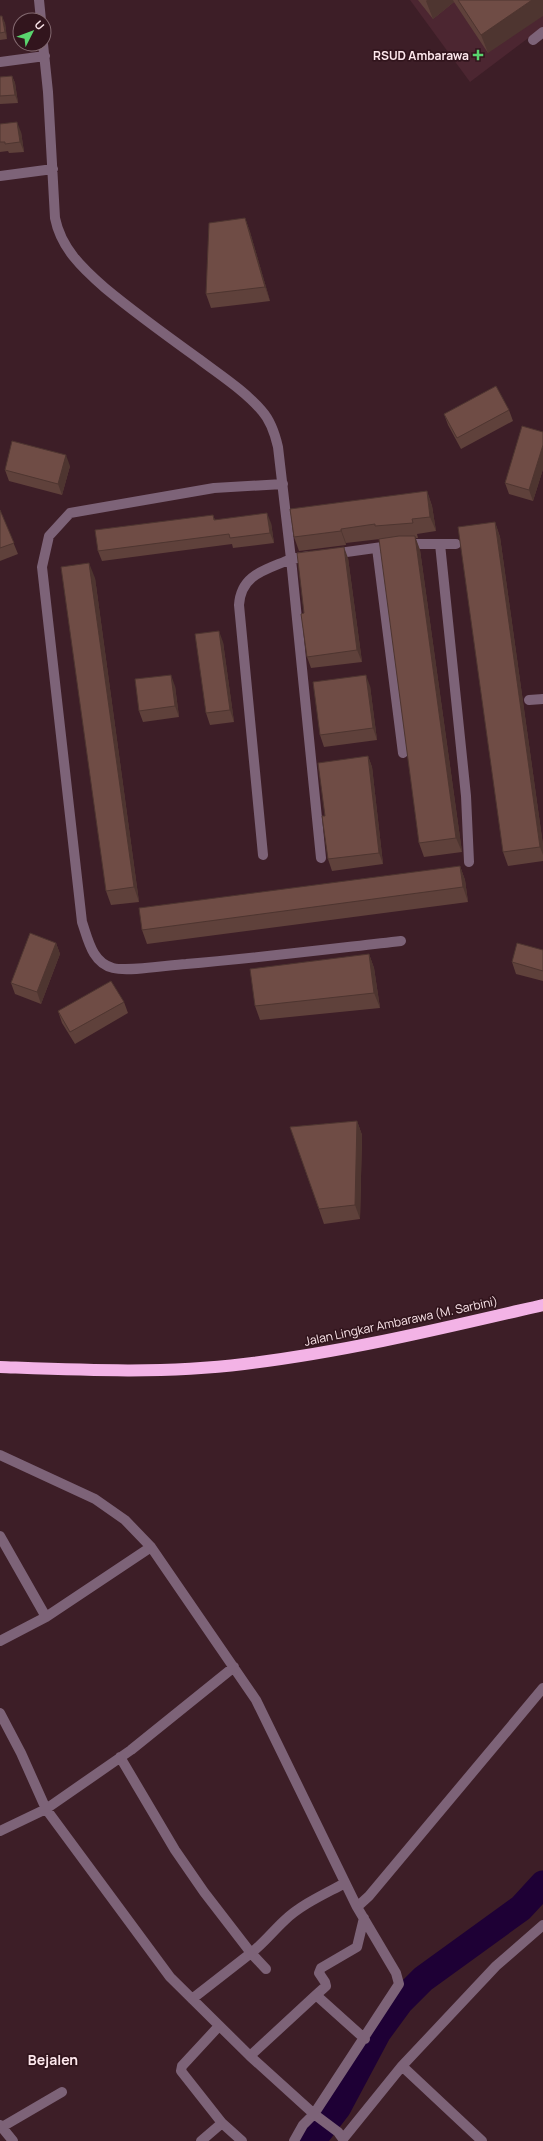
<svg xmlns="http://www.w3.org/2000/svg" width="543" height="2141" viewBox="0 0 543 2141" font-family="Manrope,sans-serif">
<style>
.built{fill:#4c2631}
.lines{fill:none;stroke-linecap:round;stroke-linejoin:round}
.river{stroke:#1e0035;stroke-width:27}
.minor{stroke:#7d6378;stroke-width:10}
.highway{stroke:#f3b3e6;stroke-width:12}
.wall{fill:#5f413b}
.shaded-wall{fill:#4e3530}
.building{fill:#6f4c45;stroke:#4e3530}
.poi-dot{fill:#5ad56e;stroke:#32151d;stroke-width:1.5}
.labels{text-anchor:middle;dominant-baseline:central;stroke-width:3.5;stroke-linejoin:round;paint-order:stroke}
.poi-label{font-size:12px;font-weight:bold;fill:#fde7ec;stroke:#32151d;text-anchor:end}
.street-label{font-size:12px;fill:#fde7ec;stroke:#32151d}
.quarter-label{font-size:14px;font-weight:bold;fill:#fde7ec;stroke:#32151d}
</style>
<rect width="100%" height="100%" fill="#3d1e27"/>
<path class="built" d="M410 0H543V27L470 82Z"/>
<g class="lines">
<path class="river" d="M312 2141 338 2107 378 2032 400 2002 423 1979 521 1908 543 1884"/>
<path class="minor" d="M39 0 41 20
M533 40 543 32
M43 44 48 92 55 218C61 248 82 268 105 288 135 313 167 336 199 359 220 375 245 391 262 411 271 421 275 434 278 447L291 559 310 556
M0 62 45 56
M0 176 53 169
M283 484 214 488 70 513 49 536 42 567 82 922C88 939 92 963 113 968 129 972 168 965 186 964 258 958 330 949 401 941
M440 544 466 796 469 862
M377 548 403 753
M332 554 404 544H456
M529 700 543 699
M263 855 239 605C241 574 266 570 291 559L321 858
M0 1455 95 1499 125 1520 151 1547 256 1700 357 1907 369 1896 543 1688
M0 1536 46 1617
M0 1641 46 1617 151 1547
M0 1713 21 1753 46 1809 170 1977 250 2056 314 2114 303 2125 294 2141
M120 1757 175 1850 204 1892 251 1953 192 1999
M0 1831 46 1809 131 1750 234 1667
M357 1907 396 1973 399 1984 314 2114 338 2132 343 2139 402 2066 482 2141
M266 1969 251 1953C264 1943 273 1931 285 1920 302 1904 325 1894 345 1883
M316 1995 326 1986 325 1982 319 1973 321 1968 357 1947 364 1918
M219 2026 182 2066 181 2071 222 2123
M250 2056 316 1995 365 2039
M402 2066 496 1966 543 1925
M0 2125 13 2141
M2 2127 62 2092
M201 2141 222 2123 242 2141"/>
<path class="highway" d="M0 1367C81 1370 163 1374 244 1364 345 1352 444 1328 543 1305"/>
</g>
<path class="wall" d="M418 0H543L488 53 454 2 433 19Z
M0 16 5 23 7 39 0 40Z
M12 76 15 83 18 103 0 104V77Z
M0 124 21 132 24 152 9 153 8 151 0 152Z
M245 218 250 232 270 301 211 308 206 294Z
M509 410 513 421 461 449 448 425 444 414Z
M543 432V469L533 501 509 494 505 483Z
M70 466 62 495 9 481 5 470Z
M427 491 432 506 436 531 417 534 418 538H415L420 550 462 852 424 857 419 843 380 539 346 543V545L299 551 294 537Z
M0 510 18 554 0 561Z
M213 515 215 520 271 523 274 543 233 548 232 544 102 561 98 551Z
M495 522 500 537 543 845V861L508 866 503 852Z
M348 558 362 662 311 668 307 657 304 613Z
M95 578 139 902 111 905 106 891Z
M223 642 234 722 210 725 206 713Z
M175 686 179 717 143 722 139 711Z
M370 686 377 740 324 747 320 735Z
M368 756 372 767 383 864 332 871 328 859Z
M460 866 465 880 468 902 147 944 142 930Z
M56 943 60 954 41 1004 15 994 11 983Z
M543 950V981L516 974 512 962Z
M369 954 374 968 380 1008 260 1020 255 1006Z
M124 1002 128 1013 75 1044 62 1023 58 1011Z
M357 1121 362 1135 360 1219 324 1224 290 1127Z"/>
<path class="shaded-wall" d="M427 0H453L454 2 433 19 426 1Z
M532 0H543V16L488 53 481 35Z
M2 16 5 23 7 39 5 32Z
M12 76 15 83 18 103 15 95Z
M17 122 21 132 24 152 20 142Z
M245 218 250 232 270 301 265 287Z
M543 445V469L533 501 529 490Z
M66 455 70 466 62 495 58 484Z
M427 491 432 506 436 531 430 517Z
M267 513 271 523 274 543 270 533Z
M495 522 500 537 543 845V855L540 847Z
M341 529 346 543V545L341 531Z
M415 536 420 550 462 852 456 838Z
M344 547 348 558 362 662 357 650Z
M89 563 95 578 139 902 134 887Z
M219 631 223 642 234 722 230 710Z
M171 675 175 686 179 717 175 706Z
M366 675 370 686 377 740 373 728Z
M368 756 372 767 383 864 379 853Z
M460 866 465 880 468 902 463 887Z
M56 943 60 954 41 1004 37 992Z
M369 954 374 968 380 1008 374 993Z
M357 1121 362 1135 360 1219 355 1205Z"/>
<path class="building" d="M458 0H532L481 35Z
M0 16H2L5 32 0 33Z
M12 76 15 95 0 96V77Z
M17 122 20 142 5 144V142H0V124Z
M245 218 265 287 206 294 209 223Z
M496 386 509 410 457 438 444 414Z
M522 426 543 432V445L529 490 505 483Z
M12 441 66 455 58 484 5 470Z
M427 491 430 517 412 519 413 523 375 526V524L341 529V531L294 537 290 509Z
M0 510 14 543 0 548Z
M267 513 270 533 230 538 229 534 98 551 95 530 213 515 214 520Z
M495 522 540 847 503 852 458 527Z
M399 536H415L456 838 419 843 379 539Z
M344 547 357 650 307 657 301 614 304 613 297 553Z
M89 563 134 887 106 891 61 567Z
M219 631 230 710 206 713 195 634Z
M171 675 175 706 139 711 135 679Z
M366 675 373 728 320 735 313 682Z
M368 756 379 853 328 859 322 816H325L318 763Z
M460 866 463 887 142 930 139 908Z
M30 933 56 943 37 992 11 983Z
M517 943 543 950V971L512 962Z
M369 954 374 993 255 1006 250 969Z
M111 981 124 1002 70 1032 58 1011Z
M357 1121 355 1205 319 1209 290 1127Z"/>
<path class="poi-dot" d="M476 49h4v4h4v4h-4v4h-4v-4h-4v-4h4z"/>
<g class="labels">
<g class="poi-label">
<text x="469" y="55">RSUD Ambarawa</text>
</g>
<g class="street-label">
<text transform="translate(401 1321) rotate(-12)">Jalan Lingkar Ambarawa (M. Sarbini)</text>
</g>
<g class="quarter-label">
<text x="53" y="2059">Bejalen</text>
</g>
</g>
<g transform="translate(32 32) rotate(48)"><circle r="19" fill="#32151d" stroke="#836970"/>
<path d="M0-3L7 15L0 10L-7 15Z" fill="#5ad56e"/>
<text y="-6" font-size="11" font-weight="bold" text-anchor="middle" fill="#fde7ec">U</text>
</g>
</svg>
